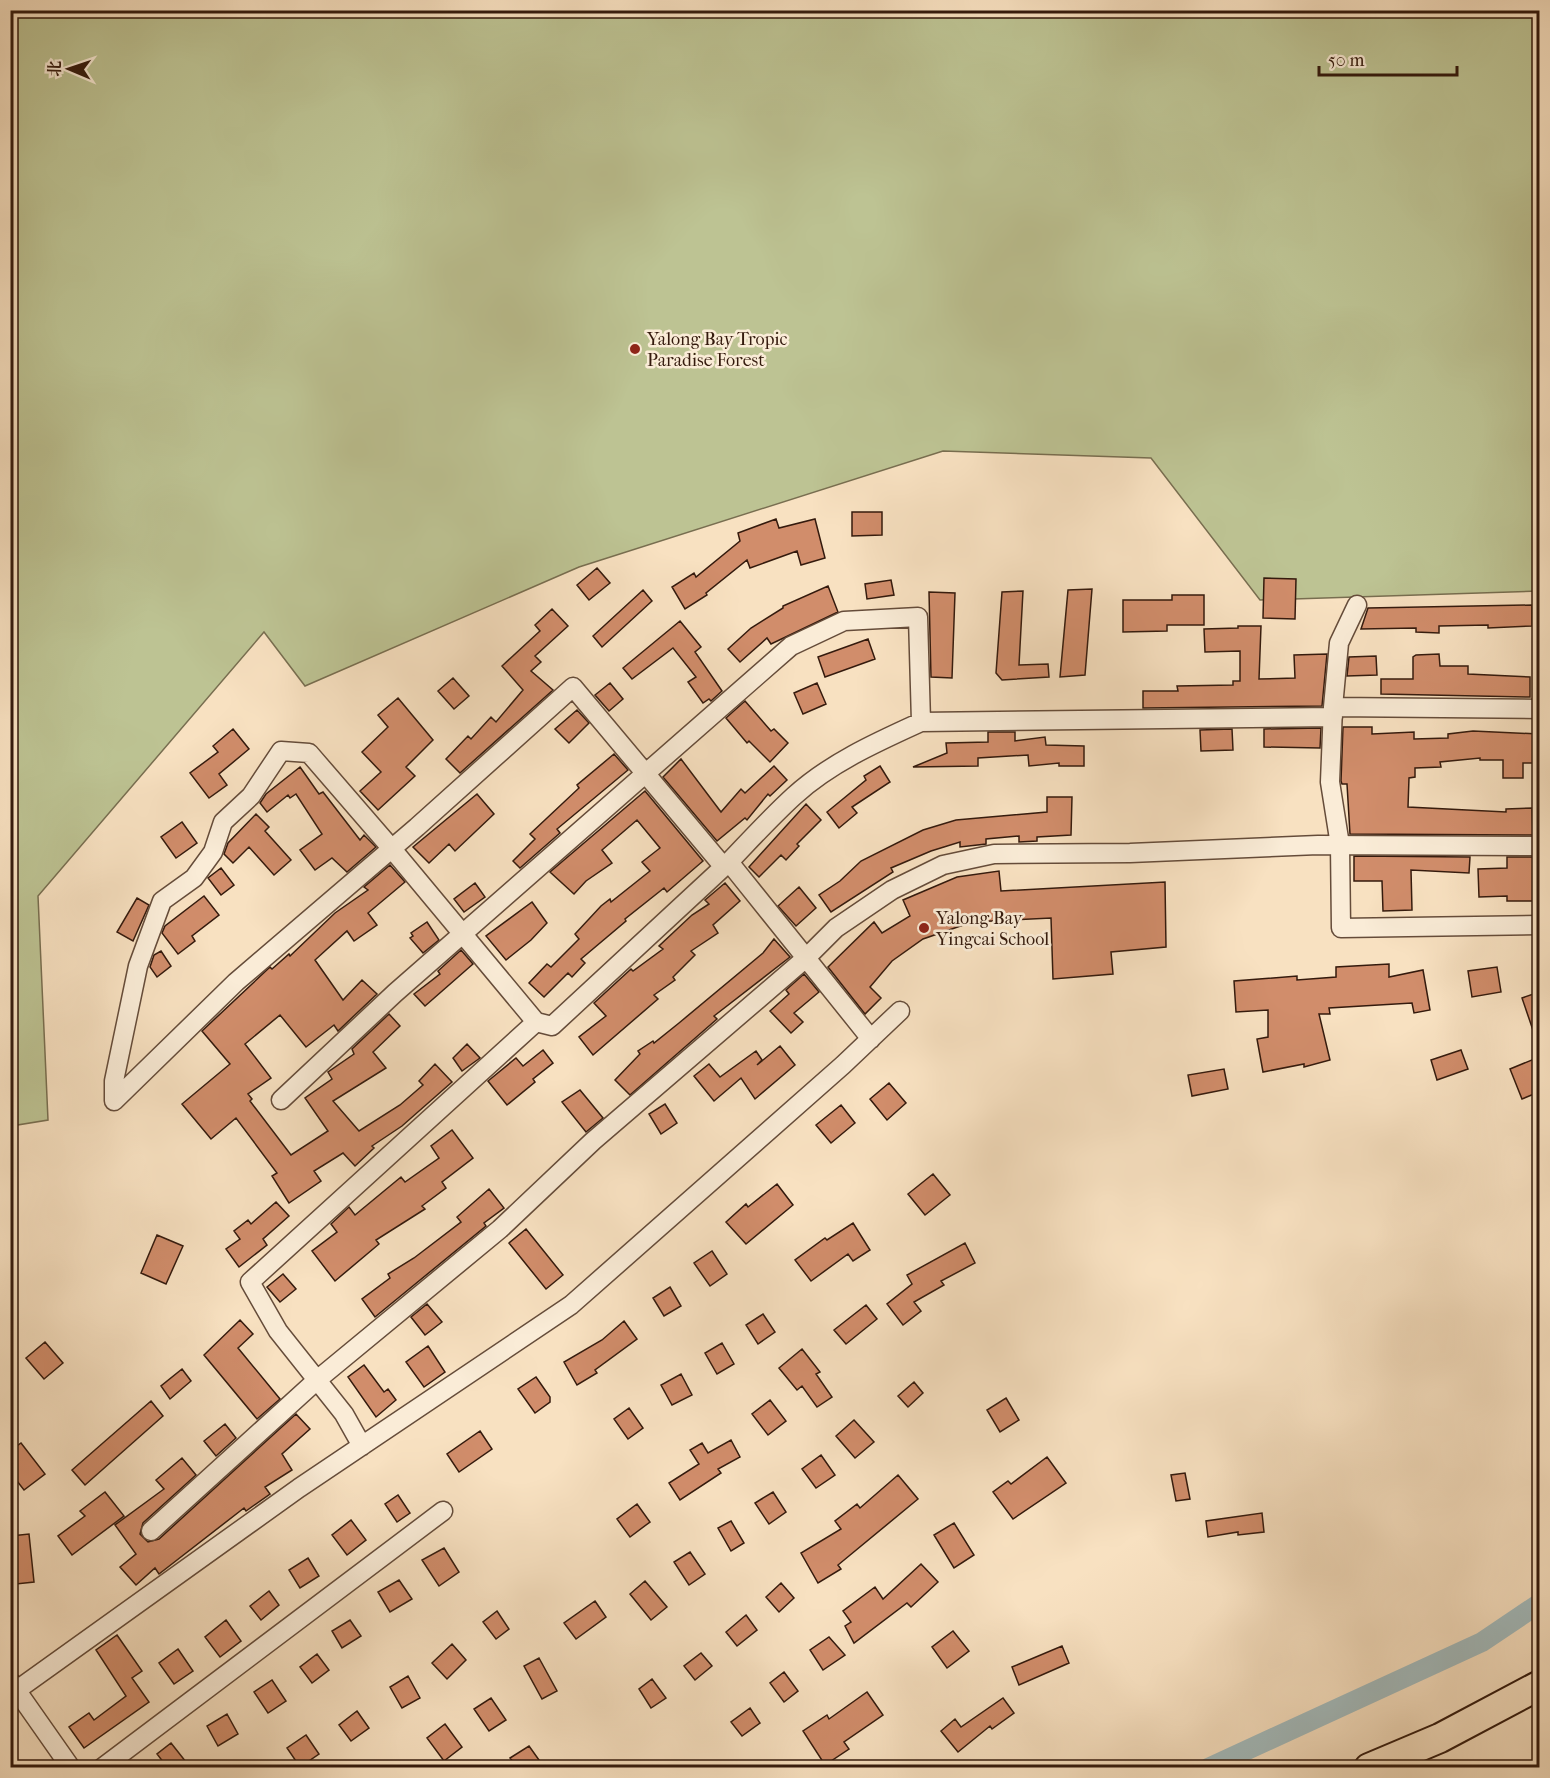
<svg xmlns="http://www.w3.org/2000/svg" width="1550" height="1778" viewBox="0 0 1550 1778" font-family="'IM FELL French Canon','Noto Serif SC',serif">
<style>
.green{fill:#bdc393;stroke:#786e50;stroke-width:1.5}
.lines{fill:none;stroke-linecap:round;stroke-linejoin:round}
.canal{stroke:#a3bbbd;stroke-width:20}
.building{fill:#d18d6b;stroke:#341a0d;stroke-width:1.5}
.street-casing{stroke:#654c3a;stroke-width:21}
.primary-casing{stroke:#341a0d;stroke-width:32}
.street{stroke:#faecd7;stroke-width:18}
.primary{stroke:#f8e1c1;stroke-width:28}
.poi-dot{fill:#8f2418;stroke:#faecd7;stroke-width:2}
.labels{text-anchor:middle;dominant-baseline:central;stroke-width:5;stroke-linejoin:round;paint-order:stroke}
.poi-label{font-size:18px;fill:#341a0d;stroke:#faecd7;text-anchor:start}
</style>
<rect width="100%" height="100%" fill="#f8e1c1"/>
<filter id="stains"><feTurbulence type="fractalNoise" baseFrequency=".00333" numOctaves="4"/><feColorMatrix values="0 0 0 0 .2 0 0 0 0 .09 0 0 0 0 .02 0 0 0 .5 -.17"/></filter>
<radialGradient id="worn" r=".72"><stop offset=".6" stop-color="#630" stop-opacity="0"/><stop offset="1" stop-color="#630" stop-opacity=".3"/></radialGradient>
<path class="green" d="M11 11H1539V591L1260 600 1151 458 943 451 579 567 305 686 264 632 38 896 48 1120 11 1126Z"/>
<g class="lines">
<path class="canal" d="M1208 1768 1482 1642 1540 1603"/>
</g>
<path class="building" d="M852 512H882V535L852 536Z
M776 519 779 528 815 519 825 558 801 565 797 551 750 568 747 560 706 593 707 595 685 609 672 587 694 573 696 577 740 541 738 533Z
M597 568 610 583 589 600 577 585Z
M1264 578 1296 579 1295 619 1263 618Z
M891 580 894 595 867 599 865 584Z
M828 586 838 612 771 644 767 638 740 662 728 649 751 628 783 608V606Z
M1092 589 1085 675 1060 677 1068 590Z
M643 590 652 601 602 647 593 636Z
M1023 591 1019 665 1048 664 1049 677 1002 680 996 673 1002 592Z
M929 592 955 593 952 678 931 677Z
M1172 595H1204V625H1167V631L1123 632V600H1172Z
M1532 605V626L1488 628V625L1439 626V633L1416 632V628L1361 629 1368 608Z
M552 609 568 626 535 656 541 662 531 671 553 690 460 773 446 759 468 736 471 739 491 717 496 722 523 690 502 666 540 631 535 625Z
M680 621 701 647 695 652 722 691 711 701 709 699 703 703 688 682 696 677 673 648 632 679 623 668Z
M1238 626H1261L1259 679 1295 678 1294 655 1327 654 1322 706 1143 708V691H1178L1177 686 1233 685V681H1240V651L1205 652 1204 629 1238 628Z
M868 639 875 659 825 677 818 657Z
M1439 654 1440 666H1468V674L1530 677V697L1381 694V679H1413V657L1416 655Z
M1376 656 1377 675 1347 676 1349 657Z
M453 678 469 696 454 709 438 691Z
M610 683 623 699 609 711 595 695Z
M817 683 826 704 803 714 794 693Z
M398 698 433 740 406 767 415 776 378 810 360 791 381 772 362 752 388 727 378 715Z
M745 701 771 731 774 729 788 743 770 762 749 741 747 743 726 718Z
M577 710 589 723 569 743 555 729Z
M1343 727H1372V734L1414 732V739L1448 738V734L1473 731 1539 734V763H1523V778H1503V760H1480V758L1440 762 1441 767 1415 768V777L1409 778 1408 807 1506 812V809L1532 808 1533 835 1350 834 1347 784H1342L1341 781Z
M1321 728 1320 748 1264 747V729Z
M233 729 249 749 219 774 227 785 209 798 190 773 218 752 213 746Z
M1232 729 1233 750 1201 751 1200 730Z
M988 732H1015V741L1045 737 1046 745 1084 746V766H1059V763L1029 766 1028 755 978 758V766L913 767 947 753 946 743 988 742Z
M614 754 628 770 557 829 560 833 520 868 513 861 535 839 530 834 579 788 577 785Z
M681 759 721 812 741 789 745 793 774 766 787 780 770 796 768 794 747 820 745 818 717 841 663 777Z
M880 766 890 782 852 807 857 813 839 828 827 812 866 780 864 776Z
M300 767 319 794 323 792 360 840 364 835 376 847 347 872 332 858 315 870 300 850 322 834 296 794 290 798 288 795 267 812 260 803 266 794Z
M645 791 703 861 667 892 664 888 625 919 626 921 581 959 585 963 572 977 568 973 544 997 529 983 547 964 551 967 579 939 575 934 601 906 610 899 611 902 650 871 642 862 660 848 637 820 602 850 612 863 586 881 574 894 550 872Z
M477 794 494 814 455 851 449 844 429 863 413 847Z
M1047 797H1072L1071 835 1037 837V841L1019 842V836L986 839V844L960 847V842L931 851 891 868 893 872 831 912 819 895 840 881 861 861 923 830 956 820 1047 812Z
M806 804 821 820 797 844 799 846 786 860 781 855 759 877 749 867Z
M256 814 269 827 265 831 291 860 274 875 249 847 233 863 224 854 228 843Z
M182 822 197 843 176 858 161 837Z
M1354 856 1470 857 1469 873 1411 870 1412 910 1383 911 1382 881H1354Z
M1507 857H1533V860H1539V901H1507V896L1479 897 1478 869 1507 868Z
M390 865 405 882 368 913 377 925 354 941 347 931 315 960 343 1000 362 980 377 994 338 1031 334 1025 306 1047 280 1015 245 1044 271 1078 248 1094 252 1099 250 1101 291 1155 328 1131 305 1098 332 1079 328 1072 354 1054 352 1049 389 1014 400 1026 373 1052 386 1068 333 1101 359 1131 400 1105 423 1085 419 1081 435 1064 452 1082 402 1126 372 1146 374 1148 355 1166 343 1153 314 1171 321 1181 289 1203 272 1176 277 1173 236 1118 211 1139 182 1104 230 1064 202 1031 270 967 272 969 289 954 290 956 335 913 368 890 364 887Z
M221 868 234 885 221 895 208 878Z
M999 871 1001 891 1165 882 1166 947 1111 952 1113 974 1053 979 1051 918 972 922 923 939 892 961 870 987 881 998 865 1014 828 967 874 922 882 933 910 916 903 900 957 877Z
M475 883 485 897 464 912 454 899Z
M725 883 740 901 713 925 718 933 691 951 695 955 673 977 675 980 654 995 658 999 593 1055 579 1037 606 1016 594 1003 631 969 633 971 663 949 659 946 692 915 709 904 705 900Z
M799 887 816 908 796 926 778 906Z
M204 896 219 915 192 936 195 941 178 954 162 933 165 926Z
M137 898 149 905 133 941 117 932Z
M532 902 547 923 531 940 506 960 486 936Z
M427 922 439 940 423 953 410 938 413 936 411 933Z
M774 939 790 957 714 1016 717 1019 630 1095 615 1080 640 1054 638 1051 653 1041 654 1043 679 1023 763 953Z
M461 950 473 964 425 1006 414 994 440 974 438 971Z
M161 951 171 966 157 977 150 967 154 955Z
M1389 964V977L1423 970 1430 1010 1414 1013 1412 1003 1329 1008 1330 1014H1319L1330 1060 1304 1067V1064L1263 1072 1257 1039 1268 1037V1010L1236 1012 1234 981 1297 976V980L1336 977V967Z
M1497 967 1501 992 1472 997 1468 971Z
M804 974 819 992 794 1013 803 1022 791 1033 770 1011 789 994 786 990Z
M1539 992V1042H1537L1522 998Z
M467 1044 480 1058 462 1071 453 1058Z
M780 1046 795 1065 755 1099 741 1078 714 1101 694 1076 709 1064 720 1077 756 1051 762 1060 757 1065Z
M543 1050 553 1063 533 1079 535 1082 507 1105 488 1081 516 1058 523 1066Z
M1461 1050 1468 1069 1437 1080 1431 1060Z
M1539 1057V1092L1522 1099 1510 1069Z
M1224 1069 1228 1089 1192 1096 1188 1075Z
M889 1083 906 1103 887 1120 870 1099Z
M580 1090 603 1118 586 1132 562 1102Z
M665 1104 677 1123 661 1134 649 1114Z
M841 1105 855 1123 831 1143 816 1125Z
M452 1130 473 1158 442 1182 446 1188 422 1206 425 1209 376 1240 379 1244 335 1281 312 1251 337 1232 331 1224 349 1207 355 1215 401 1177 405 1182 439 1158 431 1146Z
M933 1174 950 1195 925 1215 908 1194Z
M777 1184 793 1205 746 1244 726 1222 746 1204 748 1207Z
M489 1189 504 1208 484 1223 486 1226 375 1317 362 1299 390 1278 388 1274 414 1258 461 1222 457 1217Z
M276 1202 289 1216 263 1239 267 1245 239 1267 226 1249 240 1239 234 1231 248 1220 251 1224Z
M853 1223 870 1250 853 1261 848 1254 811 1281 795 1260 825 1238 827 1240Z
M526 1229 563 1275 546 1289 509 1243Z
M157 1235 183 1246 166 1284 141 1273Z
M965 1243 975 1263 941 1281 944 1285 914 1302 921 1311 903 1325 887 1304 912 1284 907 1275Z
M712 1251 727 1274 710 1286 694 1263Z
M283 1274 296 1289 280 1302 267 1287Z
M670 1287 681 1306 664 1316 653 1298Z
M427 1304 442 1322 425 1335 411 1317Z
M866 1305 877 1319 846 1344 834 1330Z
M763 1314 775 1332 758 1344 746 1325Z
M240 1320 253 1334 238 1348 280 1399 257 1419 204 1355Z
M624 1321 637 1339 595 1370 597 1373 577 1385 564 1362 602 1340Z
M45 1342 63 1363 44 1379 26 1358Z
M722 1343 734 1364 717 1374 705 1353Z
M428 1346 445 1372 424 1387 406 1362Z
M802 1349 820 1372 816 1374 832 1397 817 1407 802 1386 797 1390 779 1368Z
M364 1365 384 1392 388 1389 396 1400 376 1417 348 1377Z
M182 1369 191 1381 170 1399 161 1386Z
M681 1374 692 1395 672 1405 661 1385Z
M536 1377 550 1397V1402L535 1413 518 1389Z
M914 1382 923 1393 908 1407 898 1396Z
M1006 1398 1019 1420 1000 1432 987 1410Z
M770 1400 786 1421 768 1435 752 1414Z
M151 1401 163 1416 85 1485 72 1470Z
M629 1408 643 1428 628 1439 614 1419Z
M296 1414 310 1429 282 1454 292 1470 265 1487 270 1494 246 1511 244 1508 159 1574 155 1568 136 1585 120 1567 136 1554 115 1525 164 1489 156 1480 182 1458 196 1475 143 1523 140 1534 148 1542 159 1539Z
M854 1420 874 1442 855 1458 836 1436Z
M225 1424 236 1438 216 1456 204 1441Z
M480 1431 492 1449 459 1472 447 1454Z
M731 1440 740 1457 718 1469 721 1473 680 1500 669 1483 699 1464 690 1450 702 1443 708 1453Z
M21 1443 45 1474 24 1490 10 1472V1451Z
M821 1455 835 1475 816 1488 802 1469Z
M1047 1457 1066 1483 1013 1519 993 1492 1008 1481 1011 1484Z
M1185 1473 1190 1499 1176 1501 1171 1475Z
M898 1475 918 1499 838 1565 841 1569 818 1583 801 1553 841 1529 835 1521 857 1504 860 1508Z
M105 1492 124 1516 72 1555 58 1536 85 1516 80 1511Z
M773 1492 786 1512 769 1524 755 1503Z
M398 1495 410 1513 397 1522 385 1504Z
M637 1504 650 1522 630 1537 617 1519Z
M1262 1513 1264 1532 1238 1535V1532L1208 1537 1206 1521Z
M351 1520 366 1540 347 1555 332 1535Z
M731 1521 744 1543 731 1551 718 1528Z
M954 1523 974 1555 954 1568 934 1535Z
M29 1534 34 1582 16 1584 11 1536Z
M444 1548 459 1572 439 1586 422 1560Z
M690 1552 705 1574 689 1585 674 1562Z
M308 1558 319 1576 300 1588 289 1570Z
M921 1564 938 1582 911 1607 907 1603 854 1643 845 1626 851 1622 843 1611 875 1587 883 1599Z
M399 1580 412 1599 390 1612 378 1592Z
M645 1581 667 1607 651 1620 630 1594Z
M781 1583 794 1598 779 1612 766 1597Z
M269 1591 279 1605 261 1620 250 1606Z
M595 1601 606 1617 576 1639 564 1623Z
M497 1611 509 1629 496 1639 483 1622Z
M746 1615 757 1630 737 1646 726 1632Z
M226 1620 241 1641 220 1657 205 1637Z
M350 1620 361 1636 342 1648 332 1631Z
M953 1631 969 1651 947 1668 932 1647Z
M117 1635 142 1671 132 1678 149 1702 84 1748 69 1727 89 1713 94 1720 126 1696 96 1650Z
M829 1637 845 1655 823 1670 810 1650Z
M452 1644 466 1660 447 1679 432 1663Z
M1062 1646 1069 1663 1019 1685 1012 1667Z
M178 1649 193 1671 174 1684 159 1663Z
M701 1653 712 1666 695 1680 684 1666Z
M317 1654 329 1670 312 1683 300 1667Z
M539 1658 557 1691 542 1699 524 1666Z
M784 1672 798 1691 784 1702 770 1683Z
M408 1676 420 1698 402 1708 390 1687Z
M652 1679 666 1698 651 1708 639 1689Z
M272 1680 286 1701 268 1713 254 1692Z
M867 1692 883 1715 844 1742 849 1749 825 1765 803 1731 827 1715 829 1719Z
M491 1698 506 1720 489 1731 474 1709Z
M1003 1698 1014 1713 992 1729 990 1726 958 1752 941 1731 955 1719 961 1727Z
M750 1708 760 1723 742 1736 731 1722Z
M357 1711 369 1728 351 1741 339 1725Z
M227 1714 238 1734 218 1746 207 1726Z
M445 1724 462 1747 444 1761 427 1738Z
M306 1735 319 1754 300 1767 287 1748Z
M171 1743 190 1767H167L157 1754Z
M529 1746 544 1767H517L510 1758Z"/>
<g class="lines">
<g class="street-casing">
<path id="street" d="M1357 605 1339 643 1333 707 1330 782 1340 845 1341 928 1540 925
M1333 707 1540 709
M536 1022 392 849 309 753 281 751 251 796 223 822 213 852 194 878 162 901 138 966 114 1081V1101L236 982 417 827 573 687 723 866
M871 1039 729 862C750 840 771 817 794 796 830 763 877 742 921 722L1333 717
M281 1100 395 993 791 646 844 621 918 617 921 722
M362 1446 344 1414 278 1331 250 1282 536 1022 552 1026 729 862
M151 1531 317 1380 500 1229 593 1141 806 958 836 928 892 890 943 865 994 854 1130 853 1318 845 1540 846
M10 1681 71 1768
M10 1695 299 1488 571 1305 843 1065 900 1011
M102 1768 443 1511"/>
</g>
<g class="primary-casing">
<path id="primary" d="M1369 1768 1440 1738 1540 1685"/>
</g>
<use href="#street" class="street"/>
<use href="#primary" class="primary"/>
</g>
<g class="poi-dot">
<circle cx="635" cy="349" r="6"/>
<circle cx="924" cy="928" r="6"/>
</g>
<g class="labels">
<g class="poi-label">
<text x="647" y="339">Yalong Bay Tropic<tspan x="647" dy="21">Paradise Forest</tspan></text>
<text x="936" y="918">Yalong Bay<tspan x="936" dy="21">Yingcai School</tspan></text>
</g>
</g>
<rect width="1550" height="1778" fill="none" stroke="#f8e1c1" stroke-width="36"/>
<rect x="12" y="12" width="1526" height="1754" fill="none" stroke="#341a0d" stroke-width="3"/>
<rect x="18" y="18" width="1514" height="1742" fill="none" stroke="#341a0d" stroke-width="1.5"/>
<g transform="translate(69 69) rotate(272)" stroke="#faecd7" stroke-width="4.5" paint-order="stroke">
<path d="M0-4.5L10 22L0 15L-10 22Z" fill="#341a0d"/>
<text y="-9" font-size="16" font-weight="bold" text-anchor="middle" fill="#341a0d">北</text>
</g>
<path d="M1319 66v9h138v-9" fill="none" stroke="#341a0d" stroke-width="3"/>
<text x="1328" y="66" font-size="18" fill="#341a0d" stroke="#faecd7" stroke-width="4.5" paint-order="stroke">50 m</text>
<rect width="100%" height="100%" filter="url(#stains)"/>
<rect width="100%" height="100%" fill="url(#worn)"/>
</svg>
